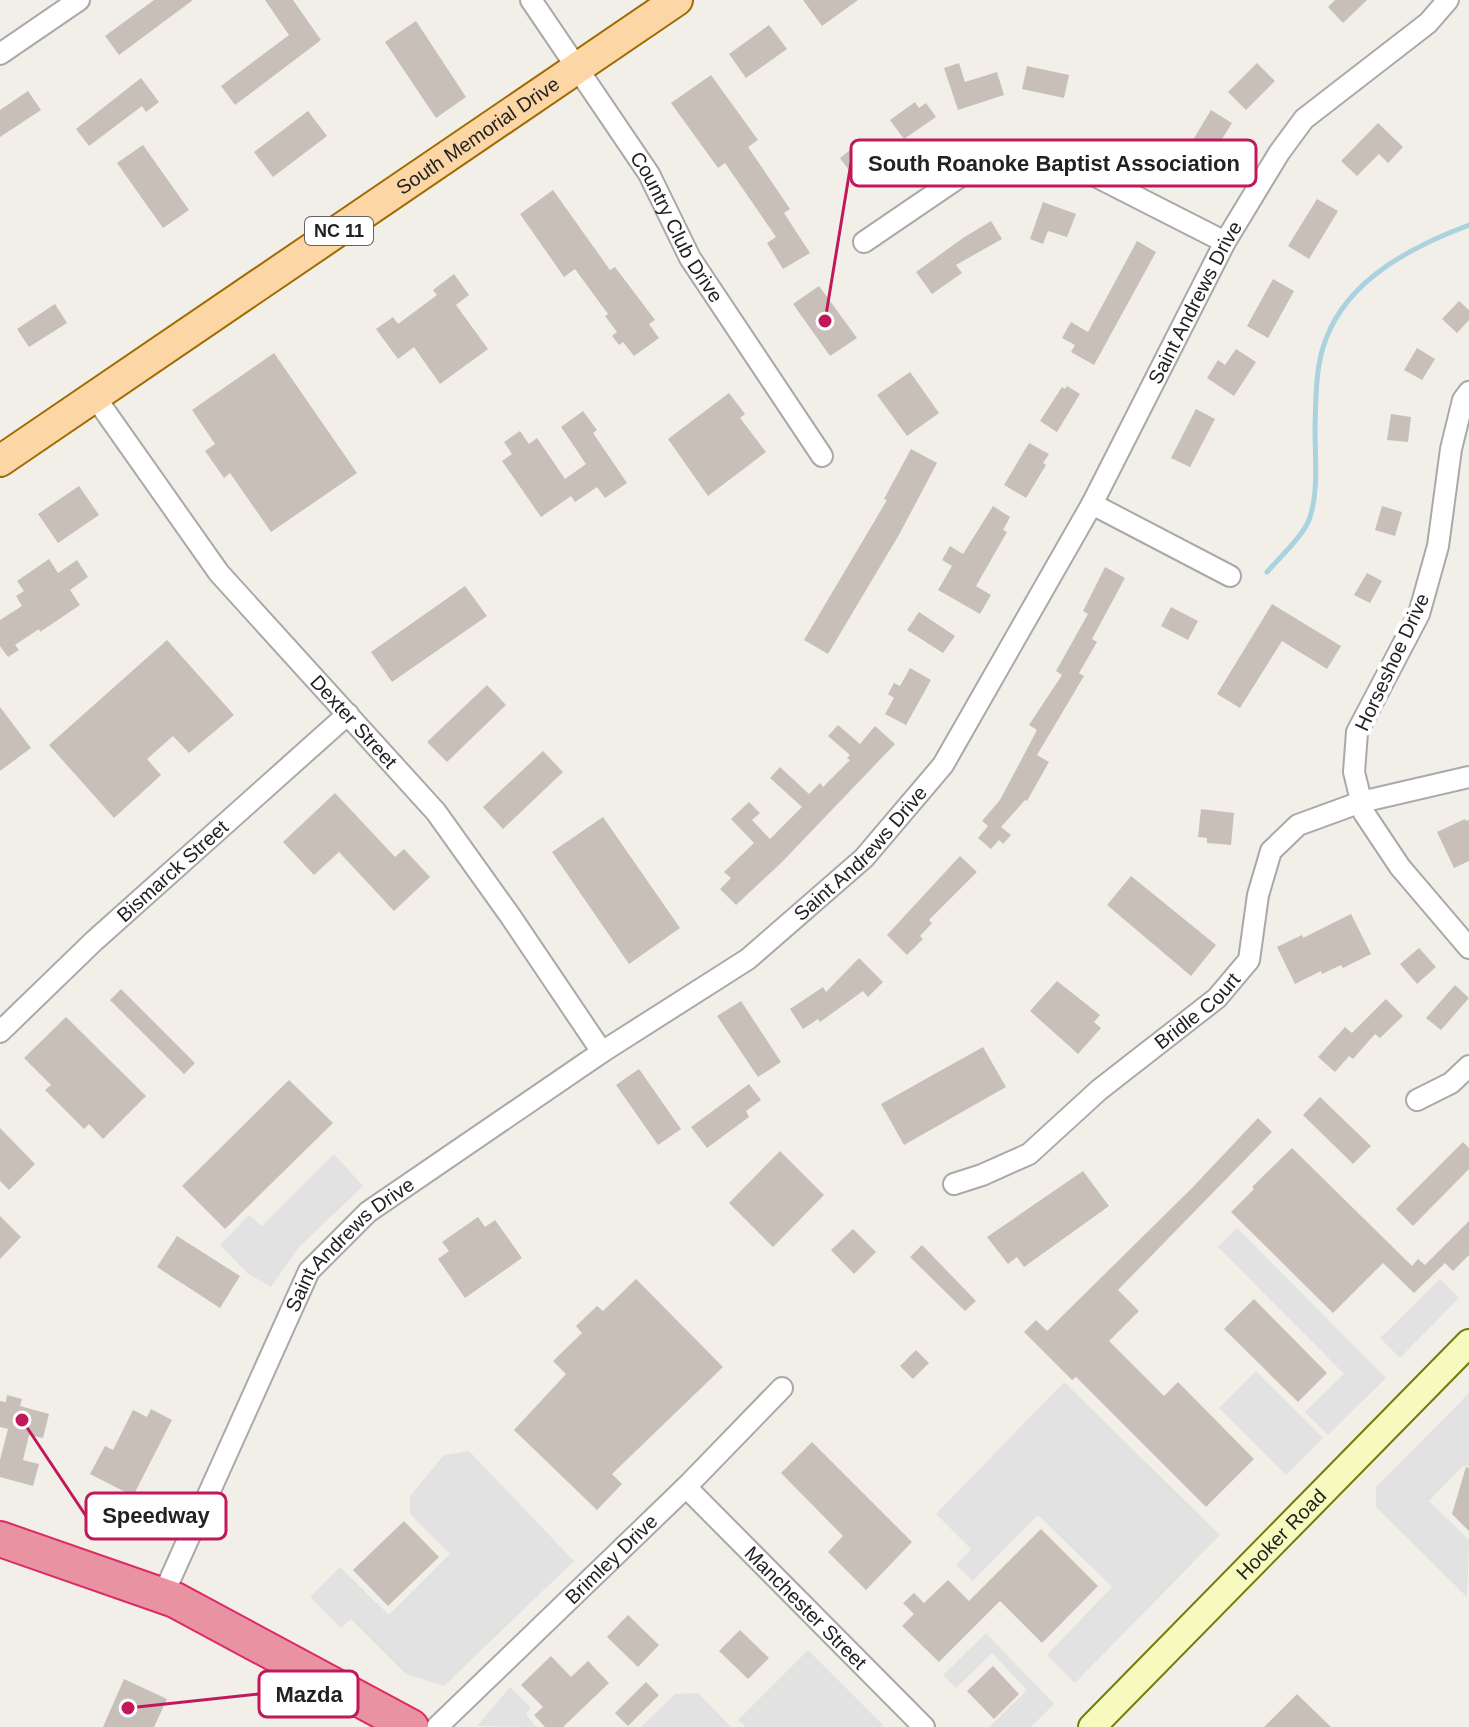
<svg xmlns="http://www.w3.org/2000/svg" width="1469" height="1727" viewBox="0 0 1469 1727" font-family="Arial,sans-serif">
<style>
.parking{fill:#e2e2e2}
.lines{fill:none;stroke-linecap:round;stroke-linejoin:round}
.stream{stroke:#aad3df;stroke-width:5}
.building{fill:#c7bfb8}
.street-casing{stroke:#a9a9a9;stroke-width:24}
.secondary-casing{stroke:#707d05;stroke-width:30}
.primary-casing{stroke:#a06b00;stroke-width:34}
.highway-casing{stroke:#dc2a67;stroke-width:38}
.street{stroke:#fff;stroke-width:20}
.secondary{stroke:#f7fabf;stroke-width:26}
.primary{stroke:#fcd6a4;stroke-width:30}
.highway{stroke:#e892a2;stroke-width:34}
.labels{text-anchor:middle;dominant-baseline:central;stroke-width:8;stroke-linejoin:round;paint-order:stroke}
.shield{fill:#fff;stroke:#646464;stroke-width:2}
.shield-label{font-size:18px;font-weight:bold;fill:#222}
.street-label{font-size:20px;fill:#222;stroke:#fff}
.leader{fill:none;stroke:#c2185b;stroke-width:3}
.callout-dot{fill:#c2185b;stroke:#fff;stroke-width:3}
.callout{fill:#fff;stroke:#c2185b;stroke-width:3}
.callout-label{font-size:22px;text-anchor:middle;font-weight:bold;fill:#222}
</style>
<rect width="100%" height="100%" fill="#f2efe9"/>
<path class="parking" d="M334 1154 363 1186 299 1247 271 1287 247 1273 220 1245 249 1215 262 1226Z
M1237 1228 1386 1378 1328 1435 1305 1412 1344 1374 1218 1247Z
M1440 1279 1459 1298 1400 1358 1380 1338Z
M1256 1371 1323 1438 1286 1475 1219 1408Z
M1064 1382 1220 1535 1075 1683 1047 1655 1112 1587 1038 1515 973 1581 956 1565 971 1549 936 1514Z
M1469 1393V1465L1462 1467 1429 1501 1469 1540 1467 1597 1376 1507V1487Z
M469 1451 574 1561 444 1686 406 1674 351 1619 341 1628 310 1597 340 1567 389 1615 450 1554 410 1514V1496L444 1455Z
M986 1633 1054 1704 1031 1727H989L1027 1690 992 1653 956 1688 943 1675Z
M808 1650 883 1725 880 1727H746L738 1720Z
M510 1687 531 1708 526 1714 536 1727 477 1726Z
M698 1693 731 1727H641L675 1694Z"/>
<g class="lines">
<path class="stream" d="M1267 572C1279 558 1303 536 1309 520 1319 492 1315 458 1315 429 1316 400 1315 366 1326 339 1348 279 1413 246 1469 225"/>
</g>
<path class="building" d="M154 0H193L119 55 105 36Z
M265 0H293L321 40 235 105 221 86 289 35Z
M803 0H858L822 26Z
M1335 0H1367L1343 23 1328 7Z
M416 21 466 97 436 118 385 42Z
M769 25 787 49 746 78 729 54Z
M959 63 965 82 997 72 1004 95 958 110 944 68Z
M1257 63 1275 81 1246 110 1228 92Z
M1027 66 1069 75 1064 98 1022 89Z
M711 75 758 140 748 147 790 209 784 213 810 253 783 269 767 243 776 237 725 163 718 168 671 103Z
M141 78 159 102 146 112 142 106 89 146 76 129Z
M28 91 41 110 0 137V110Z
M915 102 919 108 926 103 936 117 904 139 890 120Z
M1211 110 1232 123 1199 176 1179 163Z
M308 111 327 136 273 177 254 152Z
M1378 123 1403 147 1388 163 1379 154 1357 176 1341 161Z
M874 139 889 157 874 169 869 163 855 174 851 173 840 158 854 147 858 152Z
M143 145 189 210 163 228 117 163Z
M553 190 610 270 615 267 655 320 649 324 659 338 634 356 623 342 619 345 612 336 617 332 605 316 608 314 575 269 564 277 520 214Z
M1317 199 1338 211 1309 259 1288 246Z
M1043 202 1076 214 1067 237 1048 231 1043 244 1030 239Z
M991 221 1002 239 956 265 962 273 932 294 916 272 963 238Z
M1137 241 1156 252 1094 365 1071 352 1075 345 1062 338 1071 322 1088 332Z
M454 274 469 295 456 305 488 349 440 384 414 347 398 359 376 329 393 317 398 324 437 295 433 290Z
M1273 279 1294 291 1268 338 1247 326Z
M819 286 857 338 830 356 793 304Z
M1459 301 1469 310V320L1457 333 1442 319Z
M55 304 67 323 29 347 17 329Z
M1417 348 1435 359 1422 380 1404 370Z
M1236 349 1256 362 1234 396 1207 378 1218 360 1225 365Z
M274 353 357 473 271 532 230 473 224 478 205 451 215 444 192 410Z
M910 372 939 413 907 436 877 395Z
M1067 386 1080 394 1057 432 1040 421 1062 387 1065 389Z
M729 393 745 414 740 418 766 452 708 496 668 439Z
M1196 409 1215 419 1190 467 1171 458Z
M583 411 597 430 593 433 627 483 605 498 597 487 575 502 571 496 541 517 502 461 512 454 504 442 520 431 529 444 537 438 565 479 586 464 561 427Z
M1391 414 1411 417 1408 442 1387 440Z
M1029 443 1049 454 1043 463 1046 465 1026 498 1004 485Z
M911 449 937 463 900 533 828 654 804 640 887 500 884 499Z
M79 486 99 515 58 543 38 514Z
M993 506 1010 517 1003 530 1007 532 976 586 991 595 980 614 938 590 952 566 942 560 950 546 963 554Z
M1382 506 1402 512 1395 536 1375 530Z
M49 559 58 573 77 560 88 577 70 590 80 605 40 632 39 629 15 645 19 650 8 657 0 646V620L22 606 16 596 24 591 17 581Z
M1105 567 1125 578 1092 639 1097 642 1079 673 1084 676 1037 755 1049 762 1027 801 1025 800 1001 827 1011 835 1003 844 999 840 991 849 978 838 988 826 982 821 1000 800 1037 730 1029 725 1062 675 1056 671 1088 614 1083 611Z
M1367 573 1382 581 1370 603 1354 595Z
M465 586 487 616 392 682 371 652Z
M1272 604 1341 646 1327 669 1282 641 1240 708 1217 694Z
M1171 607 1198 621 1188 640 1161 626Z
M919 612 955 636 943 653 907 630Z
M167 640 234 715 189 753 173 736 147 759 161 775 114 818 49 745Z
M910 668 931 680 906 725 885 714 894 698 888 694 894 683 900 686Z
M487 685 506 705 447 762 427 742Z
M0 707 31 748 0 771Z
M838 725 860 744 875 726 895 744 782 862 736 905 720 889 731 878 724 872 754 843 731 819 749 802 760 813 752 820 770 839 802 807 770 778 780 767 809 794 820 783 823 787 850 760 847 758 850 755 828 736Z
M543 751 563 772 503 829 483 807Z
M335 793 395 857 404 849 430 877 394 911 339 852 314 875 283 842Z
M1201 809 1234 813 1231 845 1207 843V838L1198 837Z
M603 817 680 928 629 964 552 852Z
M1465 819 1466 821 1469 820V861L1454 868 1437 832Z
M960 856 977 872 929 920 932 923 920 936 923 939 907 955 887 935Z
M1131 876 1216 945 1191 976 1107 905Z
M1351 914 1371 954 1343 968 1341 965 1322 974 1321 971 1295 984 1277 947 1302 935 1303 938Z
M1419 948 1436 967 1417 984 1400 964Z
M859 958 883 982 868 997 863 991 820 1022 818 1019 803 1029 790 1009 823 987 826 992Z
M1057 981 1100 1015 1094 1022 1101 1028 1078 1054 1030 1011Z
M1455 985 1469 998 1441 1030 1426 1018Z
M121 989 195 1063 184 1074 110 1000Z
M1386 999 1403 1016 1380 1038 1375 1034 1353 1059 1349 1056 1335 1072 1318 1057 1345 1027 1352 1033Z
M741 1001 781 1062 758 1077 717 1016Z
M66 1017 146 1096 103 1139 89 1124 84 1129 45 1090 51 1085 24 1058Z
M983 1047 1006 1087 904 1145 881 1104Z
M639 1069 681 1129 658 1145 616 1085Z
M289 1080 333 1123 225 1229 182 1186Z
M749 1084 761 1100 746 1111 749 1117 707 1148 691 1127Z
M1320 1097 1371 1146 1353 1164 1303 1115Z
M1258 1118 1272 1132 1118 1290 1139 1311 1109 1341 1164 1396 1178 1382 1254 1459 1206 1507 1076 1377 1072 1380 1024 1332 1036 1320 1047 1331 1192 1188Z
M0 1128 35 1164 9 1190 0 1181Z
M1463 1142 1469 1148V1169L1413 1226 1396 1209Z
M1292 1148 1412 1266 1418 1259 1425 1265 1469 1221V1255L1453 1271 1445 1263 1414 1293 1383 1263 1333 1313 1231 1212 1254 1189 1252 1187Z
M780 1151 824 1195 773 1247 729 1203Z
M1083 1171 1109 1206 1024 1267 1017 1257 1008 1264 987 1237Z
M0 1216 21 1237 0 1259Z
M478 1217 485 1227 495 1220 522 1258 465 1298 438 1259 449 1251 442 1242Z
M853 1229 876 1252 854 1274 831 1250Z
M177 1236 240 1276 220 1308 157 1267Z
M922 1245 976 1301 965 1311 910 1257Z
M636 1279 723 1367 612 1474 622 1484 597 1510 514 1430 566 1374 553 1361 582 1333 576 1326 597 1306 603 1311Z
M1254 1299 1327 1373 1298 1402 1224 1329Z
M916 1350 929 1363 913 1379 900 1366Z
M7 1395 22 1399 20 1406 49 1414 43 1438 29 1435 23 1460 39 1464 33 1486 0 1477V1460L8 1429 0 1427V1401L6 1402Z
M151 1409 172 1420 133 1496 90 1474 105 1446 113 1450 133 1410 147 1417Z
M812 1442 912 1542 866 1590 828 1552 843 1536 781 1473Z
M1466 1467 1469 1468V1531L1452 1514Z
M404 1521 439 1557 388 1606 353 1570Z
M1041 1529 1098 1586 1042 1643 1000 1601 939 1662 902 1626 914 1614 903 1603 914 1593 924 1603 948 1580 969 1601Z
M628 1615 659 1645 638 1667 607 1637Z
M740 1630 769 1658 748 1679 719 1651Z
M551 1656 571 1677 588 1661 609 1683 563 1727H545L534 1715 543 1707 521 1685Z
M993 1666 1019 1694 994 1719 967 1691Z
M124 1679 167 1699 154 1727H103Z
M646 1682 659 1695 628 1726 615 1713Z
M1297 1694 1331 1727H1264Z"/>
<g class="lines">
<g class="street-casing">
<g id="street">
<path id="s1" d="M531 0 649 174 690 258 822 456"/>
<path d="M0 54 79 0"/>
<path d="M864 242 983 161 1056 156 1225 242"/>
<path d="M1469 392 1463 400 1451 449 1438 546 1419 614 1357 732 1354 772 1364 813 1400 867 1469 948"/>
<path id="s2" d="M95 397 219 573 436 812 511 917 602 1052"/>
<path d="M1092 504 1230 576"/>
<path id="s3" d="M0 1032 94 941 348 714"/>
<path d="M1417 1100 1451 1083 1469 1066"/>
<path id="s4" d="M954 1184 982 1175 1029 1154 1099 1090 1217 998 1249 960 1258 895 1271 851 1298 825 1361 802 1469 777"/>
<path id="s5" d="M686 1487 924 1727"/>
<path id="s6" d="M163 1595 309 1271 368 1212 602 1052 748 959 864 858 943 765 1092 504 1225 242 1279 153 1304 119 1428 23 1448 0"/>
<path id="s7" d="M437 1727 686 1487 782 1388"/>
</g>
</g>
<g class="secondary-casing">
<g id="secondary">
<path id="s8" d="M1092 1727 1469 1343"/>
</g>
</g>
<g class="primary-casing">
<g id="primary">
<path id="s9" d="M0 461 677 0"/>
</g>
</g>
<g class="highway-casing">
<path id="highway" d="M0 1539 175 1600 411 1727"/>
</g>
<use href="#street" class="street"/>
<use href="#secondary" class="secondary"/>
<use href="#primary" class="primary"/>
<use href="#highway" class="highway"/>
</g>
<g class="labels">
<rect class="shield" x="305" y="217" width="68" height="28" rx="6"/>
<g class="shield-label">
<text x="339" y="231">NC 11</text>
</g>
<g class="street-label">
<text stroke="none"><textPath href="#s9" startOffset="578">South Memorial Drive</textPath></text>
<text stroke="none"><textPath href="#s1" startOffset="270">Country Club Drive</textPath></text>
<text stroke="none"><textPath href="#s6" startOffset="1698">Saint Andrews Drive</textPath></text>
<text transform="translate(1392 662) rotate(-65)">Horseshoe Drive</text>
<text stroke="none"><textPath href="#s2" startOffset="416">Dexter Street</textPath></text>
<text stroke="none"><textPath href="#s6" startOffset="1050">Saint Andrews Drive</textPath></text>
<text stroke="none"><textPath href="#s3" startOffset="236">Bismarck Street</textPath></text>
<text stroke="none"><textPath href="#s4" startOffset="302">Bridle Court</textPath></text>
<text stroke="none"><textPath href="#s6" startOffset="402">Saint Andrews Drive</textPath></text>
<text stroke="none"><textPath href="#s8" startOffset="270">Hooker Road</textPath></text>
<text stroke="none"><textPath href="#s7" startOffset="242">Brimley Drive</textPath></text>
<text stroke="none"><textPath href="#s5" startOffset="170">Manchester Street</textPath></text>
</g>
</g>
<path class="leader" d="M825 321L851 163M22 1420L86 1516M128 1708L259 1694"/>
<g class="callout-dot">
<circle cx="825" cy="321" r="8"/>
<circle cx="22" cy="1420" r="8"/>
<circle cx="128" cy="1708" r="8"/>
</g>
<g class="callout">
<rect x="851" y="140" width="405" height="46" rx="8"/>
<rect x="86" y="1493" width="140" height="46" rx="8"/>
<rect x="259" y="1671" width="99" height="46" rx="8"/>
</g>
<g class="callout-label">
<text x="1054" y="171">South Roanoke Baptist Association</text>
<text x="156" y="1523">Speedway</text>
<text x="309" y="1702">Mazda</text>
</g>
</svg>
